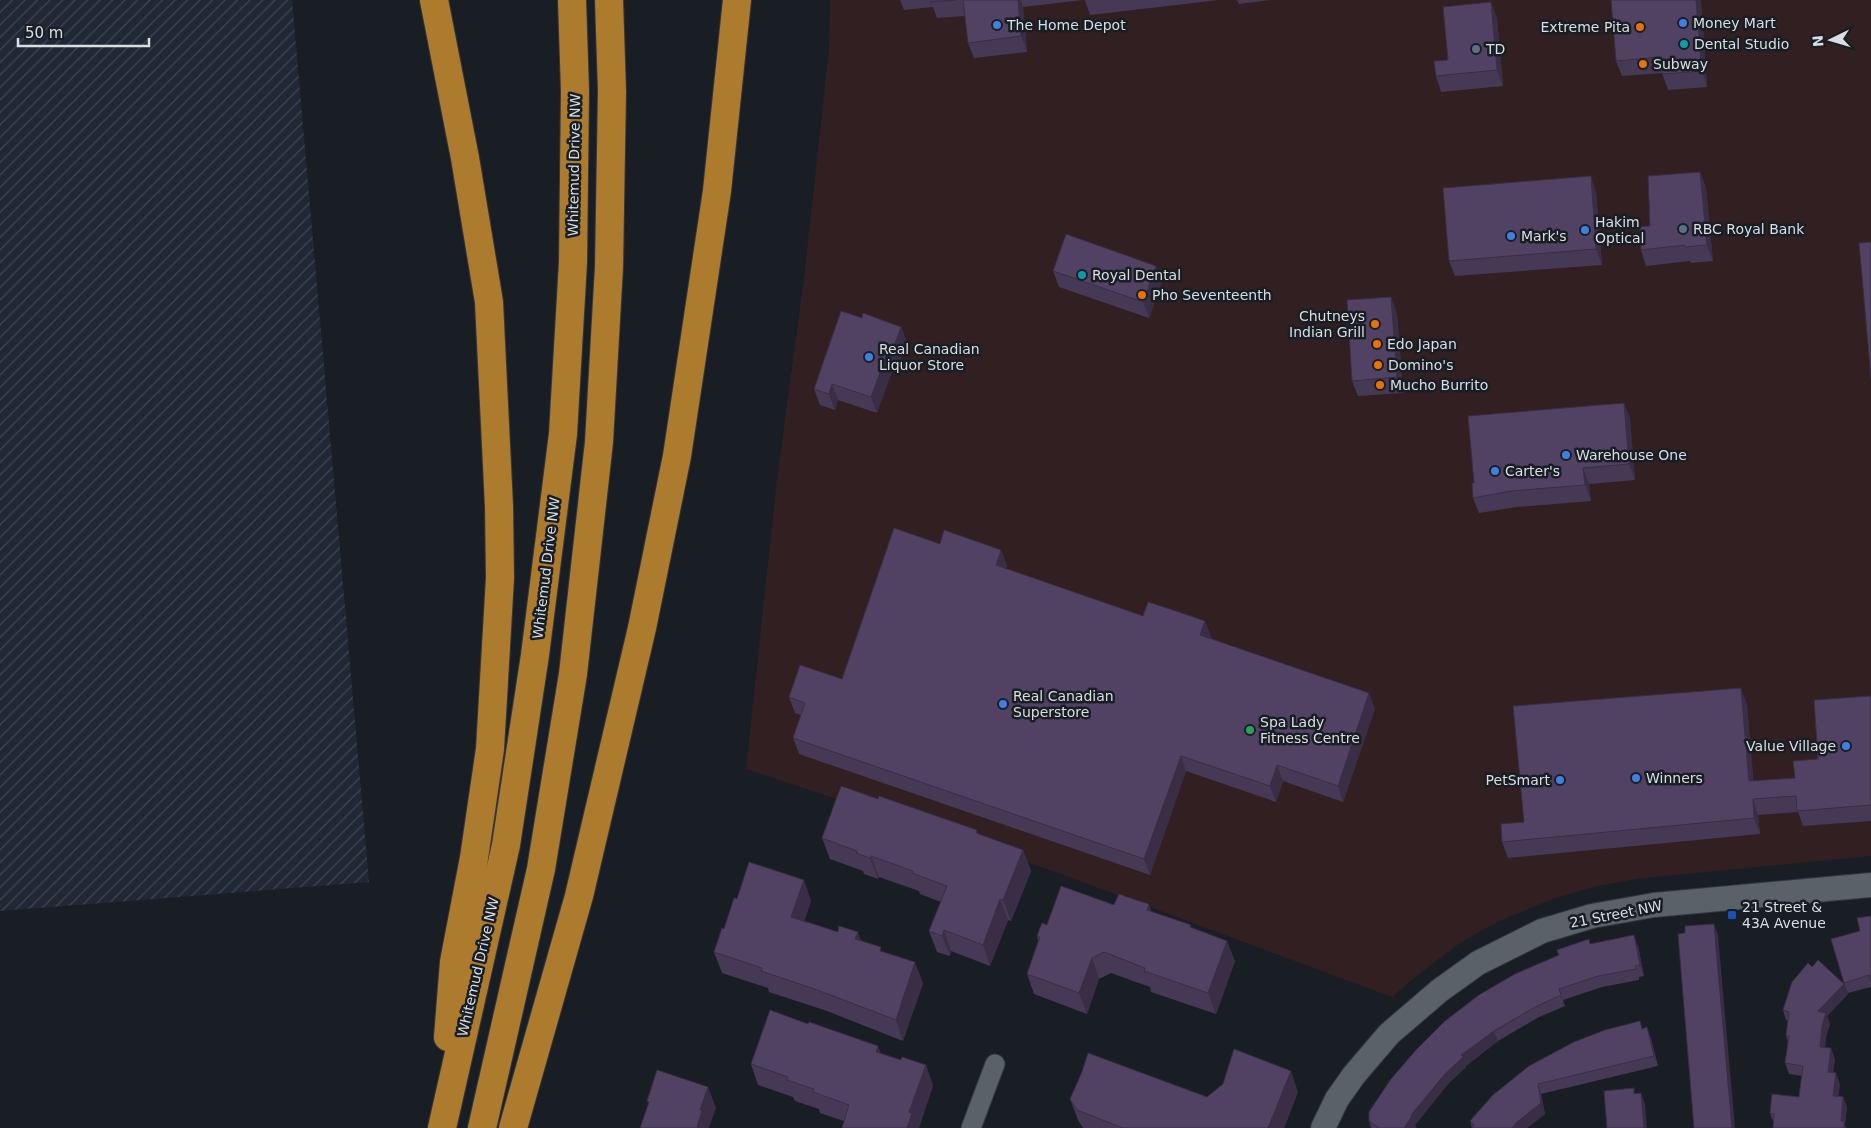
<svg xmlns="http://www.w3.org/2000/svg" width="1871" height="1128" viewBox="0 0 1871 1128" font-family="'DejaVu Sans',sans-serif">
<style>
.commercial{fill:#321f21}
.industrial{fill:url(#industrial-furrows)}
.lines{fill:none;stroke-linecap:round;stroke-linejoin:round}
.minor-casing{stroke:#34373d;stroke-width:21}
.tertiary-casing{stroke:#34373d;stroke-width:26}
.motorway-casing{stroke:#34373d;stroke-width:30}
.minor{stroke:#5a6169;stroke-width:19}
.tertiary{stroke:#5a6169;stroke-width:24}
.motorway{stroke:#ad7b2d;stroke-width:28}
.wall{fill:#463955}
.shaded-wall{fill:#392e45}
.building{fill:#514263;stroke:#392e45}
.shop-dot{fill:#3f7fe0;stroke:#191e25;stroke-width:2}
.food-dot{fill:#e8710a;stroke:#191e25;stroke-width:2}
.culture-dot{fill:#0f9aa8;stroke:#191e25;stroke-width:2}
.service-dot{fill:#5c6f8a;stroke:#191e25;stroke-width:2}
.leisure-dot{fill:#2e9e5b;stroke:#191e25;stroke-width:2}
.transit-dot{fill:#1a4fb4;stroke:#191e25;stroke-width:2}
.labels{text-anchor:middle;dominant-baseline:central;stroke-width:5;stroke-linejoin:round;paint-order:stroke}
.poi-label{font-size:14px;fill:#dadee3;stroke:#191e25;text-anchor:start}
.street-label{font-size:14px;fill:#dadee3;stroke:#191e25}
</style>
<defs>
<pattern id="industrial-furrows" width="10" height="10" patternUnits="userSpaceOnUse" patternTransform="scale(1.25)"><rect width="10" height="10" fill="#1f2834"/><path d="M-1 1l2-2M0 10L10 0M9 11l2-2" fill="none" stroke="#3f4751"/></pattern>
</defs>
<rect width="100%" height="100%" fill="#191e25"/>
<path class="commercial" d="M830 0H1871V856L1635 879 1594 887 1555 898 1499 921 1460 943 1415 977 1392 997 1053 871 746 769 777 479 804 278 829 49Z"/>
<path class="industrial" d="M0 0H292L369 882 0 911Z"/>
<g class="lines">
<g class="minor-casing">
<path id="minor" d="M971 1128 995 1064"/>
</g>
<g class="tertiary-casing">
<path id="tertiary" d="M1323 1128 1337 1099 1354 1075 1389 1034 1439 991 1478 963 1542 931 1592 916 1654 905 1871 885"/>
</g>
<g class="motorway-casing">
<path id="motorway" d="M434 0 465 158 489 302 499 506 500 578 490 749 474 858 454 962 448 1037
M442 1128 506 845 535 655 563 434 573 262 575 91 572 0
M482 1128 541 869 573 674 599 442 609 267 612 91 609 0
M513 1128 579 896 642 628 677 456 717 191 737 0"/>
</g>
<use href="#minor" class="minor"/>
<use href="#tertiary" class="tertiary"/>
<use href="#motorway" class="motorway"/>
</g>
<path class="wall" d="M900 0H1083L1023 7 1027 52 974 58 968 43 965 16 937 18 933 7 904 10Z
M1085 0H1219L1090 15Z
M1237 0H1270L1239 4Z
M1701 0 1707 87 1668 90 1662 73 1622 76 1616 61Z
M1497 18 1503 86 1441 92 1436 76 1448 60Z
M1700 172 1706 188 1713 261 1691 263 1690 261 1646 266 1641 250 1650 226Z
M1596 192 1602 265 1455 276 1449 261Z
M1053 271 1162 282 1149 318 1059 287Z
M1397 313 1403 393 1358 396 1352 381Z
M862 318 901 327 907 342 896 373 892 371 877 413 838 400 835 410 820 405 814 389Z
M1624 403 1630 419 1635 480 1589 484 1591 501 1517 507 1479 513 1473 498 1474 483Z
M940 544 1001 550 1007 566 1006 569 1143 616 1205 621 1211 637V638L1375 709 1343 802 1283 781 1276 802 1186 771 1150 875 799 754 793 738 801 715 795 713 789 697 842 679Z
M1871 696V821L1803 826 1798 812 1758 815 1760 834 1508 858 1502 842 1524 822 1747 704 1753 781 1795 778 1818 759Z
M878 799 977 830 978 834 1023 850 1031 871 1011 921 1008 920 990 966 951 951 950 956 937 952 929 931 941 902 920 894 919 891 879 877 878 879 864 874 863 871 830 859 822 838Z
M737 899 811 901 804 921 861 940 883 952 923 983 903 1041 827 1011 769 992 768 988 722 973 714 952Z
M1114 905 1152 912 1191 927 1235 961 1216 1014 1151 992 1150 987 1111 973 1099 979 1087 1014 1034 994 1027 974 1038 941 1037 936 1047 925Z
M1871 916V987L1848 993 1844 983 1860 931Z
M1590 944 1638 946 1644 976 1639 977V980L1602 987 1563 1000 1565 1006 1539 1017 1498 1041 1466 1066V1067L1448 1084 1415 1125 1416 1127 1415 1128H1371L1369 1121Z
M1812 967 1844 984 1848 994 1827 1016 1830 1024 1826 1037 1825 1047 1835 1059 1833 1073 1840 1084 1838 1096 1843 1097 1847 1107 1845 1124 1773 1122 1770 1113 1799 1097 1802 1076 1789 1074 1785 1063 1788 1042 1786 1036 1788 1021 1786 1020 1783 1010Z
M1642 1028 1651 1038 1658 1066 1541 1094 1545 1114 1527 1128H1472L1470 1121 1493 1095Z
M881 1053 901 1060 926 1065 933 1086 844 1121 820 1113 819 1109 795 1101 793 1097 758 1085 751 1064Z
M1298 1092 1284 1128H1083L1078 1120 1070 1099 1207 1097Z"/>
<path class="shaded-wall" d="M1018 0H1021L1023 7 1027 52 1021 36Z
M1696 0H1701L1707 87 1702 71Z
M1491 2 1497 18 1503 86 1497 70Z
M1700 172 1706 188 1713 261 1707 245Z
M1591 176 1596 192 1602 265 1596 249Z
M1156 266 1162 282 1149 318 1143 302Z
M1391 297 1397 313 1403 393 1397 377Z
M901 327 907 342 896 373 890 357Z
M886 356 892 371 877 413 871 397Z
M832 384 838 400 835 410 829 394Z
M1624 403 1630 419 1635 480 1629 464Z
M1583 468 1589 484 1591 501 1585 485Z
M1001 550 1007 566 1002 581 996 565Z
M1205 621 1211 637 1206 651 1200 635Z
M1741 688 1747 704 1755 797 1749 781Z
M1369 693 1375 709 1343 802 1338 786Z
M1181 756 1186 771 1150 875 1144 859Z
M1277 765 1283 781 1276 802 1270 786Z
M1753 799 1758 815 1760 834 1754 818Z
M1023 850 1031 871 1011 921 1003 900Z
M871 856 879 877 878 879 870 858Z
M804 880 811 901 799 937 791 917Z
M1000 899 1008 920 990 966 983 945Z
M1149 904 1156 925 1147 910Z
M1714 924 1718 935 1735 1128H1732Z
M944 930 951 951 950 956 942 936Z
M858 932 865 952 855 939Z
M1634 935 1638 946 1644 976 1640 965Z
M1227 941 1235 961 1216 1014 1208 993Z
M1092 958 1099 979 1087 1014 1079 993Z
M915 962 923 983 903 1041 896 1020Z
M1844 984 1848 994 1827 1016 1830 1024 1826 1037 1823 1057 1820 1047 1818 1011Z
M1647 1027 1651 1038 1658 1066 1654 1056Z
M1494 1031 1498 1041 1466 1066V1067L1448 1084 1415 1125 1416 1127 1415 1128H1404L1411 1115 1445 1074 1461 1055Z
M878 1046 886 1067 876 1052Z
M1831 1048 1835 1059 1831 1082 1828 1072Z
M926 1065 933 1086 919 1128H907L909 1112Z
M1291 1071 1298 1092 1284 1128H1268Z
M1836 1073 1840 1084 1837 1106 1833 1096Z
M1538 1084 1541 1094 1545 1114 1527 1128H1512Z
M708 1087 716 1108 709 1128H697L700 1110Z
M1641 1093 1645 1104 1647 1128H1644Z
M1843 1097 1847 1107 1845 1124 1846 1128H1843L1841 1121Z"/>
<path class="building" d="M931 0H956L931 2Z
M963 0H1018L1021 36 968 43Z
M1611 0H1696L1702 71 1663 74 1661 57 1616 61Z
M1491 2 1497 70 1436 76 1434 61 1448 60 1443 7Z
M1700 172 1707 245 1685 247V245L1641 250 1639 227 1650 226 1648 176Z
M1591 176 1596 249 1449 261 1443 188Z
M1066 234 1156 266 1143 302 1053 271Z
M1871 242V378L1859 243Z
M1391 297 1397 377 1352 381 1347 300Z
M841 311 862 318 863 313 901 327 890 357 886 356 871 397 832 384 829 394 814 389Z
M1624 403 1629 464 1583 468 1585 485 1511 491 1473 498 1472 483H1474L1468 416Z
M894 528 940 544 944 530 1001 550 996 565 1143 616 1148 602 1176 611 1205 621 1200 635 1369 693 1338 786 1277 765 1270 786 1181 756 1144 859 793 738 805 703 789 697 800 665 842 679Z
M1741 688 1749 781 1795 778 1793 761 1818 759 1814 700 1871 696V805L1797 811 1796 796 1753 799 1754 818 1502 842 1501 824 1524 822 1513 706Z
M841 786 878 799 879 796 948 820 977 830 976 833 1023 850 1003 900 1000 899 983 945 944 930 942 936 929 931 947 886 912 873 913 871 871 856 870 858 856 853 857 851 822 838Z
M749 862 804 880 791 917 838 932 839 926 858 932 855 939 881 947 880 951 915 962 896 1020 820 991 761 971 762 968 714 952 722 928 724 929 734 898 737 899Z
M1061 886 1114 905 1119 894 1136 900 1149 904 1147 910 1191 925 1190 927 1227 941 1208 993 1144 971 1145 968 1104 952 1092 958 1079 993 1027 974 1040 937 1037 936 1042 923 1047 925Z
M1871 916V982L1869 975 1844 983 1831 939 1860 931 1857 918Z
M1714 924 1732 1128H1694L1678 934 1685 933V926Z
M1634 935 1640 965 1635 966 1636 969 1598 976 1559 989 1561 995 1535 1007 1494 1031 1461 1055 1463 1057 1445 1074 1411 1115 1412 1116 1404 1128H1379L1369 1121V1112L1391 1079 1416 1050 1445 1021 1479 995 1515 974 1559 955 1557 950 1589 939 1590 944Z
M1818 960 1844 984 1818 1011 1826 1013 1822 1026 1820 1047 1831 1048 1828 1072 1836 1073 1833 1096 1843 1097 1841 1121H1844V1128H1773L1774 1114 1770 1113 1772 1094 1799 1097 1803 1066 1785 1063 1789 1036H1786L1789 1012 1783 1010 1792 982 1808 963 1812 967Z
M770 1010 808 1024 809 1022 878 1046 876 1052 901 1060 902 1057 926 1065 909 1112 912 1113 907 1128H842L849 1105 813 1092 814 1089 787 1080 788 1077 751 1064Z
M1640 1021 1642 1029 1647 1027 1654 1056 1538 1084 1541 1103 1517 1122 1512 1128H1472L1474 1125 1470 1121 1493 1095 1529 1066 1574 1042 1605 1030Z
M1234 1049 1291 1071 1268 1128H1123L1077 1110 1070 1099 1082 1072 1088 1053 1207 1097 1223 1084Z
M657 1070 708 1087 700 1110 702 1111 697 1127 700 1128H640L649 1102 647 1101Z
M1634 1088V1094L1641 1093 1644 1128H1607L1604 1091Z"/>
<g class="shop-dot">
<circle cx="1683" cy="23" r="5"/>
<circle cx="997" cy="25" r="5"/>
<circle cx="1585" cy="230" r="5"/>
<circle cx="1511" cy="236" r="5"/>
<circle cx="869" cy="357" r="5"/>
<circle cx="1566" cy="455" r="5"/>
<circle cx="1495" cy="471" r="5"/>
<circle cx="1003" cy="704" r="5"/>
<circle cx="1846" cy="746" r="5"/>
<circle cx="1636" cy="778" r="5"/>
<circle cx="1560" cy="780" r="5"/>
</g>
<g class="food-dot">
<circle cx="1640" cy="27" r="5"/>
<circle cx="1643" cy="64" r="5"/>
<circle cx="1142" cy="295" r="5"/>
<circle cx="1375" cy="324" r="5"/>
<circle cx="1377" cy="344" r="5"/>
<circle cx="1378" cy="365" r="5"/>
<circle cx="1380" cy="385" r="5"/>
</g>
<g class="culture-dot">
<circle cx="1684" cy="44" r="5"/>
<circle cx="1082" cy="275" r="5"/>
</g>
<g class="service-dot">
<circle cx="1476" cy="49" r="5"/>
<circle cx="1683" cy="229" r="5"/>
</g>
<circle class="leisure-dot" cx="1250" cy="730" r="5"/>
<rect class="transit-dot" x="1727" y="910" width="10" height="10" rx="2.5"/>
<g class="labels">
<g class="poi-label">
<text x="1693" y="23">Money Mart</text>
<text x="1007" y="25">The Home Depot</text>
<text x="1630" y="27" text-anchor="end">Extreme Pita</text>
<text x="1694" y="44">Dental Studio</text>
<text x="1486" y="49">TD</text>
<text x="1653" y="64">Subway</text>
<text x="1595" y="222">Hakim<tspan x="1595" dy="16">Optical</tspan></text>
<text x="1693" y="229">RBC Royal Bank</text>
<text x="1521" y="236">Mark's</text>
<text x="1092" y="275">Royal Dental</text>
<text x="1152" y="295">Pho Seventeenth</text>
<text x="1365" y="316" text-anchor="end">Chutneys<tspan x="1365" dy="16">Indian Grill</tspan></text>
<text x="1387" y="344">Edo Japan</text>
<text x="879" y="349">Real Canadian<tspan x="879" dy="16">Liquor Store</tspan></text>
<text x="1388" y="365">Domino's</text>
<text x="1390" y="385">Mucho Burrito</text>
<text x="1576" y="455">Warehouse One</text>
<text x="1505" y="471">Carter's</text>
<text x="1013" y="696">Real Canadian<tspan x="1013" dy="16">Superstore</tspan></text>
<text x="1260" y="722">Spa Lady<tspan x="1260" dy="16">Fitness Centre</tspan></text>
<text x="1836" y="746" text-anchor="end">Value Village</text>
<text x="1646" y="778">Winners</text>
<text x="1550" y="780" text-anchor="end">PetSmart</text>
<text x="1742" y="907">21 Street &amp;<tspan x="1742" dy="16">43A Avenue</tspan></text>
</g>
<g class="street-label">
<text transform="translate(574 165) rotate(-89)">Whitemud Drive NW</text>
<text transform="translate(546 568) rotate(-83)">Whitemud Drive NW</text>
<text transform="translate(1616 914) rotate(-11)">21 Street NW</text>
<text transform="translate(478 967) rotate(-77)">Whitemud Drive NW</text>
</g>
</g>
<g transform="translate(1831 40) rotate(265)" stroke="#191e25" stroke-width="4" paint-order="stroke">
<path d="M0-4L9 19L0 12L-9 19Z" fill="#dadee3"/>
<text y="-8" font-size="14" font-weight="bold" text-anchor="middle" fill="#dadee3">N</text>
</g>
<path d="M18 38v8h131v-8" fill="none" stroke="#dadee3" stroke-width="2.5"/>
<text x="25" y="38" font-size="15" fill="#dadee3" stroke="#191e25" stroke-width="4" paint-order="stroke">50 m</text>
</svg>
